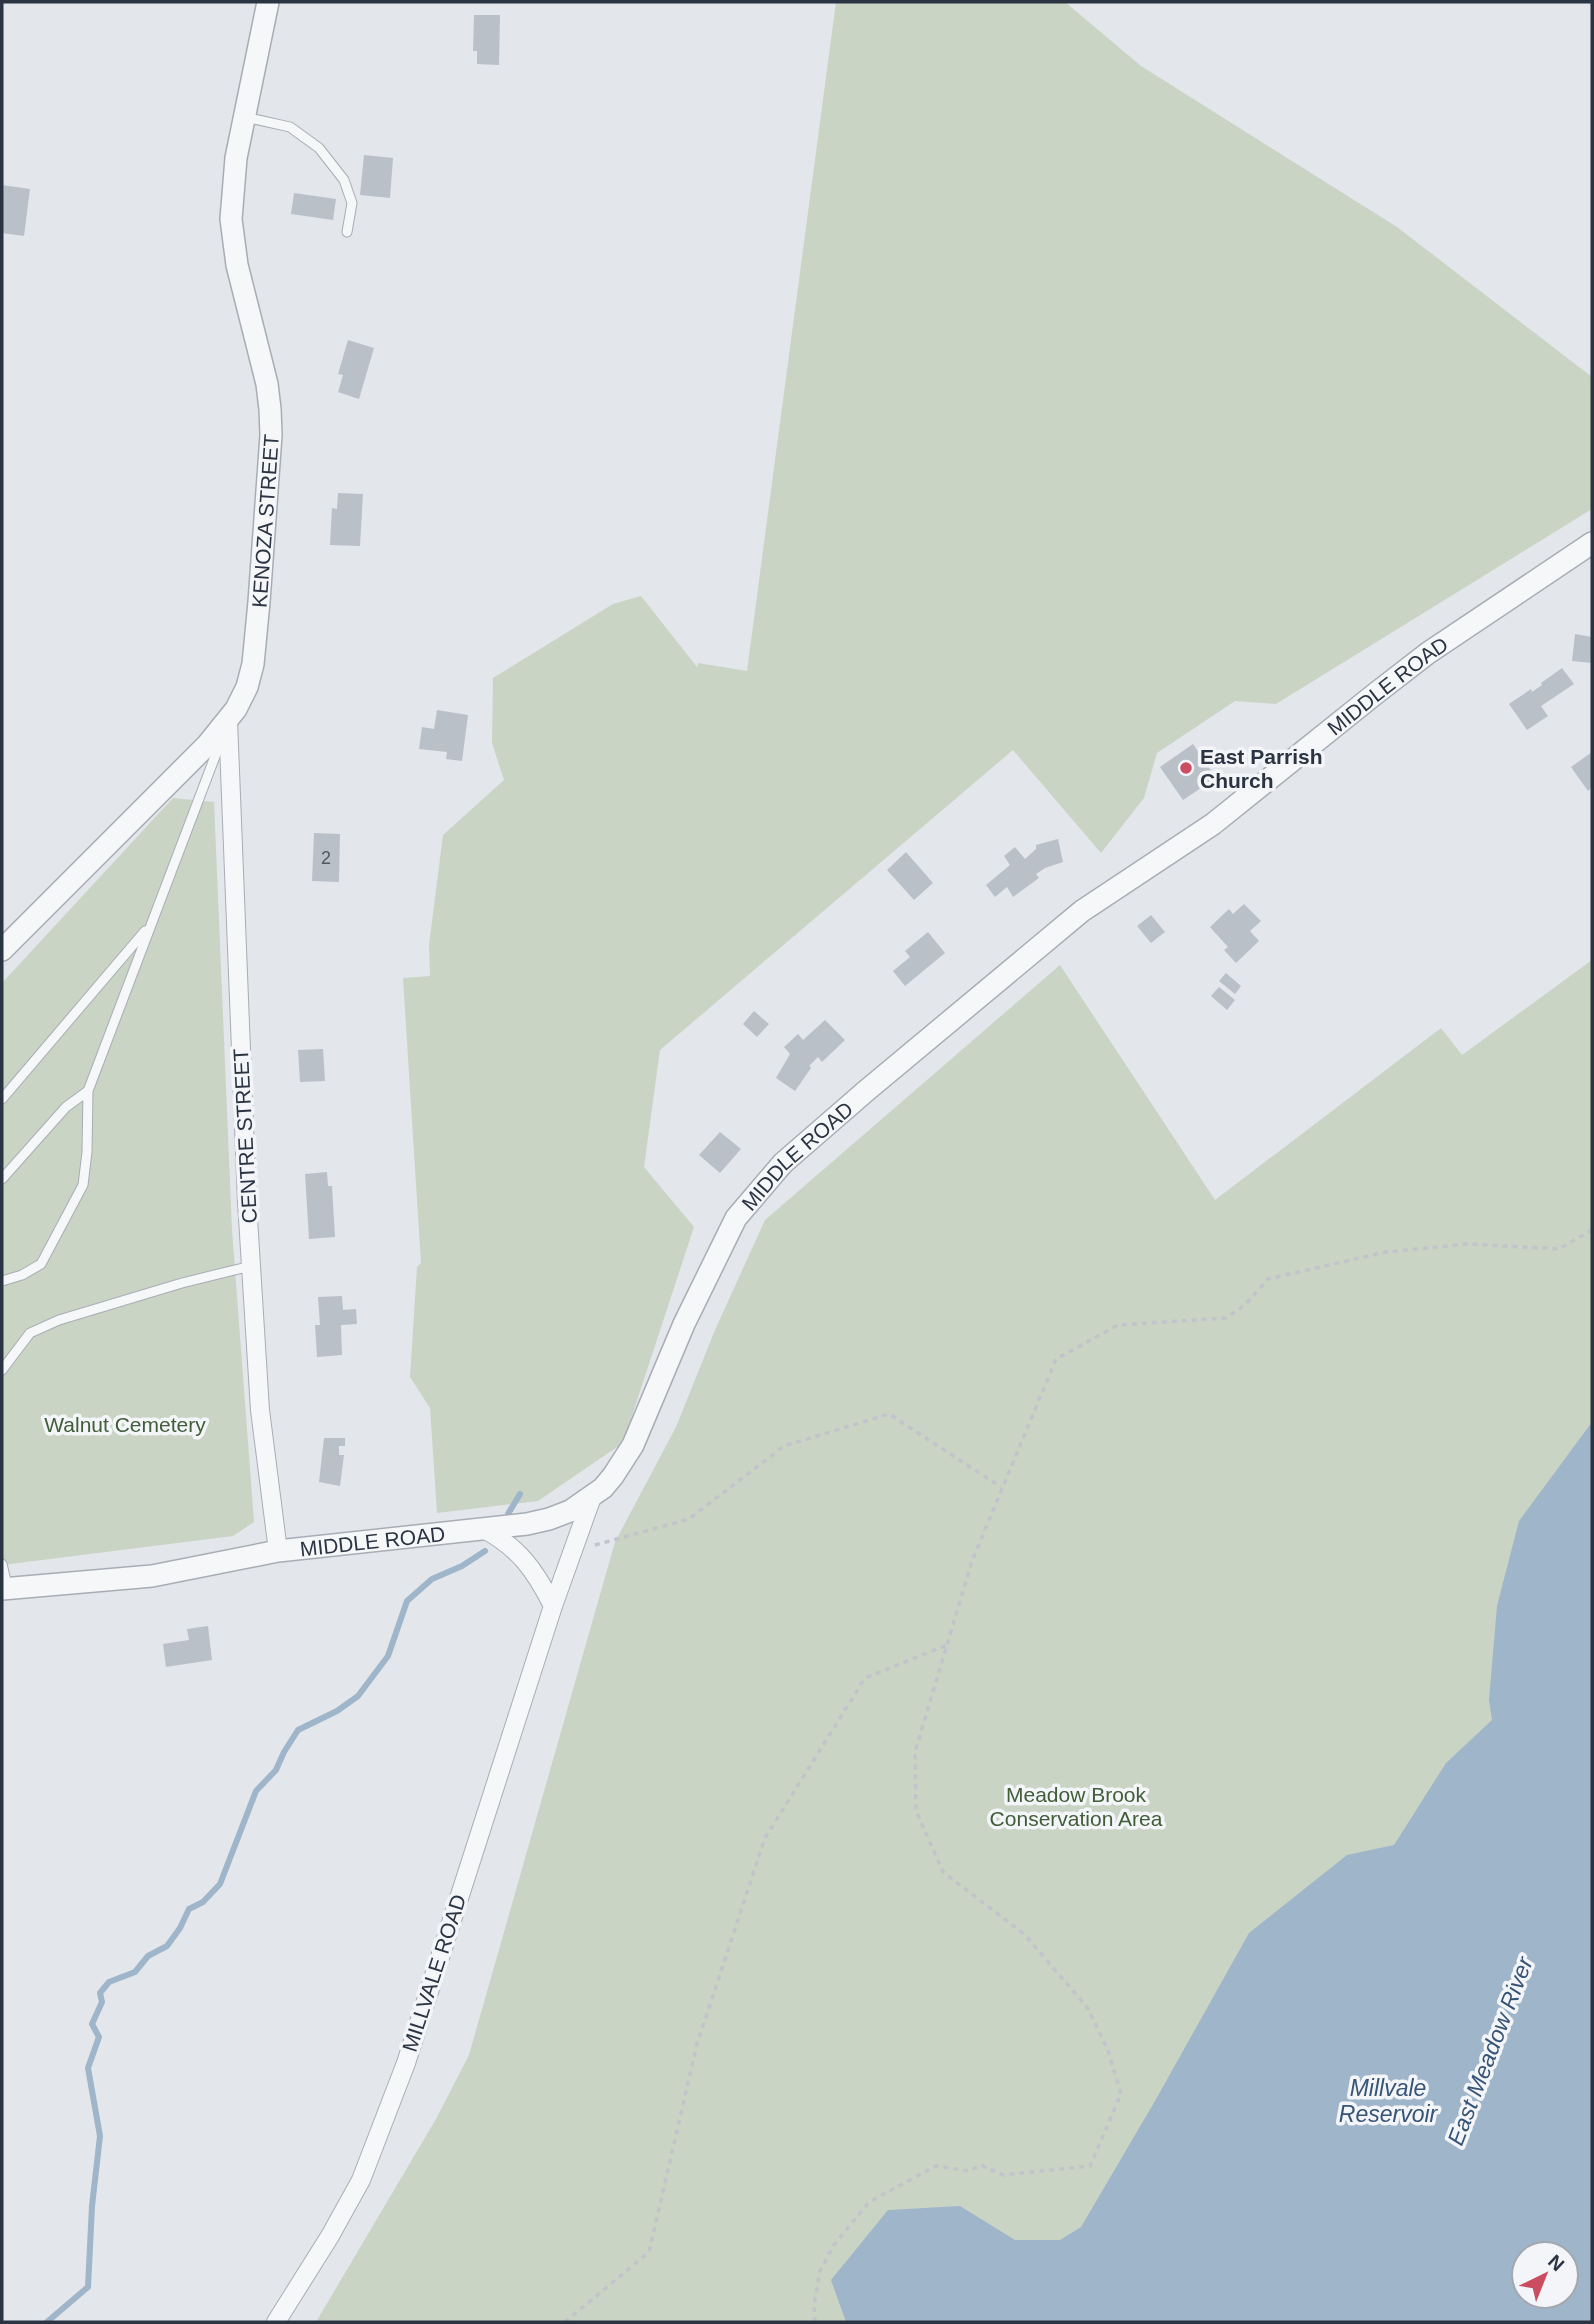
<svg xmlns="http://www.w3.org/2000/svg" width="1594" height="2324" viewBox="0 0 1594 2324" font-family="Helvetica,sans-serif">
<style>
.green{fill:#c9d4c4;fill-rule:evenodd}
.water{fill:#9fb5c9;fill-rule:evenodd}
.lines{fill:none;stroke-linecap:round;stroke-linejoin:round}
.stream{stroke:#9fb5c9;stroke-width:6}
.building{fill:#bac0c8}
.service-casing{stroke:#a8adb5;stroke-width:11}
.minor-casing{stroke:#a8adb5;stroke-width:20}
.tertiary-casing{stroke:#a8adb5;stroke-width:24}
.path{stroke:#c1c4ca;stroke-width:3.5;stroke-dasharray:5 5;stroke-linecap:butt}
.service{stroke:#f6f7f9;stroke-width:9}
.minor{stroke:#f6f7f9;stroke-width:18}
.tertiary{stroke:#f6f7f9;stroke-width:21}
.poi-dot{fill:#cb4d62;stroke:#f3f5f8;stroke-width:2.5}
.labels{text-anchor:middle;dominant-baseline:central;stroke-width:7;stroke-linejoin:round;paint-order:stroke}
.number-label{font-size:18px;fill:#4f5764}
.street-label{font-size:21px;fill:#2b3443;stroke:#f3f5f8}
.poi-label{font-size:21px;font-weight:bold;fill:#2b3443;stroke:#f3f5f8;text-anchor:start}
.park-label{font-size:21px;fill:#415e39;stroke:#f3f5f8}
.water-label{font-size:23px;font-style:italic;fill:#365476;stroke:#f3f5f8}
</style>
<rect width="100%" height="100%" fill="#e3e6eb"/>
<path class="green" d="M836 2H1065L1141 66 1397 227 1592 377V509L1276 704 1235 701 1157 753 1144 798 1101 853 1013 750 660 1050 644 1167 694 1227 623 1443 538 1501 437 1513 430 1408 410 1377 417 1267 421 1263 403 978 430 976 429 945 443 835 504 780 492 743 493 678 613 604 641 596 697 667 698 663 747 671Z
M173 798 214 802 232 1230 254 1522 233 1536 2 1565V983Z
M1592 960V2322H316L436 2119 469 2055 615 1542 676 1427 715 1330 765 1220 1060 965 1215 1200 1441 1028 1462 1055ZM1524 2254H1566V2296H1524Z"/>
<path class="water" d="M1592 1422V2322H846L831 2280 888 2210 960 2206 1015 2240H1060L1081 2227 1155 2101 1249 1933 1347 1855 1394 1845 1446 1763 1492 1720 1489 1700 1497 1606 1519 1521ZM1524 2254H1566V2296H1524Z"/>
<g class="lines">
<path class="stream" d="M508 1514 520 1494
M47 2322 88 2287 92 2206 100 2136 88 2068 99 2037 92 2024 102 2002 100 1993 109 1982 135 1972 148 1956 167 1946 180 1928 189 1909 203 1902 220 1884 256 1791 276 1770 284 1752 298 1730 337 1711 358 1696 388 1656 407 1601 432 1579 462 1566 485 1551"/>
</g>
<path class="building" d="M474 15H500L499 65 477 64V51H473Z
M364 155 393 158 390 198 360 195Z
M2 185 30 189 24 236 2 233Z
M294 193 336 199 333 220 291 214Z
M348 340 374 348 359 399 338 392 343 375 338 374Z
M338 493 363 494 360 546 330 545 332 508 337 509Z
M1575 634 1592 637V663L1572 661Z
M1562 668 1574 684 1541 706 1548 716 1527 730 1509 704 1531 689 1532 692 1542 685 1541 683Z
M437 710 468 715 462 761 446 759 447 752 419 749 422 727 434 729Z
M1193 744 1216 778 1183 800 1160 767Z
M1592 752V787L1588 791 1571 767Z
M314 833 340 834 339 882 312 881Z
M1058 839 1063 862 1045 868 1036 874 1039 878 1013 897 1007 887 995 897 986 885 1010 865 1004 856 1015 847 1025 859 1036 849V845Z
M906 852 933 883 914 900 887 870Z
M1244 904 1261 921 1250 931 1259 941 1236 963 1224 950 1228 947 1210 927 1229 909 1233 914Z
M1151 915 1165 932 1151 943 1137 926Z
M928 932 945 953 905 986 893 971 910 957 905 951Z
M1226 973 1241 986 1235 994 1219 981Z
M1219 987 1235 1000 1227 1010 1211 996Z
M754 1011 769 1024 757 1037 743 1024Z
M825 1020 845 1040 822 1062 818 1057 809 1066 811 1068 795 1091 776 1078 790 1054 784 1047 798 1034 803 1040Z
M323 1049 325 1081 300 1082 298 1050Z
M720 1132 741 1149 720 1173 699 1155Z
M327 1172 328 1186H332L335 1237 309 1239 305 1174Z
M342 1296 343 1310 356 1309 357 1324 341 1325 342 1355 317 1357 315 1325H320L318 1297Z
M324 1438H345V1446H339V1455H344L340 1486 319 1482Z
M208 1626 212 1660 166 1667 163 1644 189 1640 187 1629Z"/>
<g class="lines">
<g class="service-casing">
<path id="service" d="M245 117 290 127 319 148 344 180 352 203 347 232
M2 1099 145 931
M2 1179 66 1107 88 1091
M2 1281 22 1275 41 1264 83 1185 87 1152 88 1091 222 738
M2 1370 30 1333 59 1320 182 1283 251 1266
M2 1564 8 1589"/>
</g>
<g class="minor-casing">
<path id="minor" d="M228 720 247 1202 260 1410 278 1551
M484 1529C519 1548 535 1570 553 1606
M276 2322 330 2236 361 2180 406 2063 553 1606 592 1497"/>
</g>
<g class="tertiary-casing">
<g id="tertiary">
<path id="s1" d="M2 950 207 745 236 709 247 687 253 664 259 602 271 435 270 409 267 384 237 265 231 219 236 158 268 2"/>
<path id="s2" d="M2 1589 152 1576 278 1551 527 1524 549 1519 570 1511 603 1488 613 1476 633 1445 684 1324 736 1218 783 1163 866 1091 1082 911 1213 824 1375 694 1428 653 1592 543"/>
</g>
</g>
<path class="path" d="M595 1545 689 1519 784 1446 889 1414 1001 1487
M565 2322 649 2252 697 2044 765 1838 865 1678 947 1645
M815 2322 814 2305 820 2271 834 2245 869 2202 936 2166 969 2171 981 2165 1003 2175 1090 2166 1121 2094 1108 2050 1087 2007 1024 1934 943 1872 916 1811 915 1752 972 1561 1056 1359 1118 1325 1226 1318 1245 1305 1268 1279 1386 1252 1468 1244 1559 1249 1592 1230"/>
<use href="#service" class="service"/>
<use href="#minor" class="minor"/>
<use href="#tertiary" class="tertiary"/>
</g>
<circle class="poi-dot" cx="1186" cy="768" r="7"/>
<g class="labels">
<g class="number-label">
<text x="326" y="858">2</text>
</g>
<g class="street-label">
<text stroke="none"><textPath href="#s1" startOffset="528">KENOZA STREET</textPath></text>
<text stroke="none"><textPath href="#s2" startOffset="1760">MIDDLE ROAD</textPath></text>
<text transform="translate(245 1136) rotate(-93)">CENTRE STREET</text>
<text stroke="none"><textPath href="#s2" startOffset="1004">MIDDLE ROAD</textPath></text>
<text stroke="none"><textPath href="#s2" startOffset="374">MIDDLE ROAD</textPath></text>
<text transform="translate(434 1973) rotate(-72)">MILLVALE ROAD</text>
</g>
<g class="poi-label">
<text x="1200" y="756">East Parrish<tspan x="1200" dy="24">Church</tspan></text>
</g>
<g class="park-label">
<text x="125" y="1424">Walnut Cemetery</text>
<text x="1076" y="1794">Meadow Brook<tspan x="1076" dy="24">Conservation Area</tspan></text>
</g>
<g class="water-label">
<text transform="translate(1490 2051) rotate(-69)">East Meadow River</text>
<text x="1388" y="2088">Millvale<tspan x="1388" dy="26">Reservoir</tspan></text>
</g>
</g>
<rect width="1594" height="2324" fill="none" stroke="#2b3443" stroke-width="7"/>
<g transform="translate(1545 2275) rotate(43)"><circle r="33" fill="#f3f5f8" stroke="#a3a8b0" stroke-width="2"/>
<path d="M0-5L12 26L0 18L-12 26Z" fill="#cb4d62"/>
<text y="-10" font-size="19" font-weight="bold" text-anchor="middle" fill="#2b3443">N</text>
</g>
</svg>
